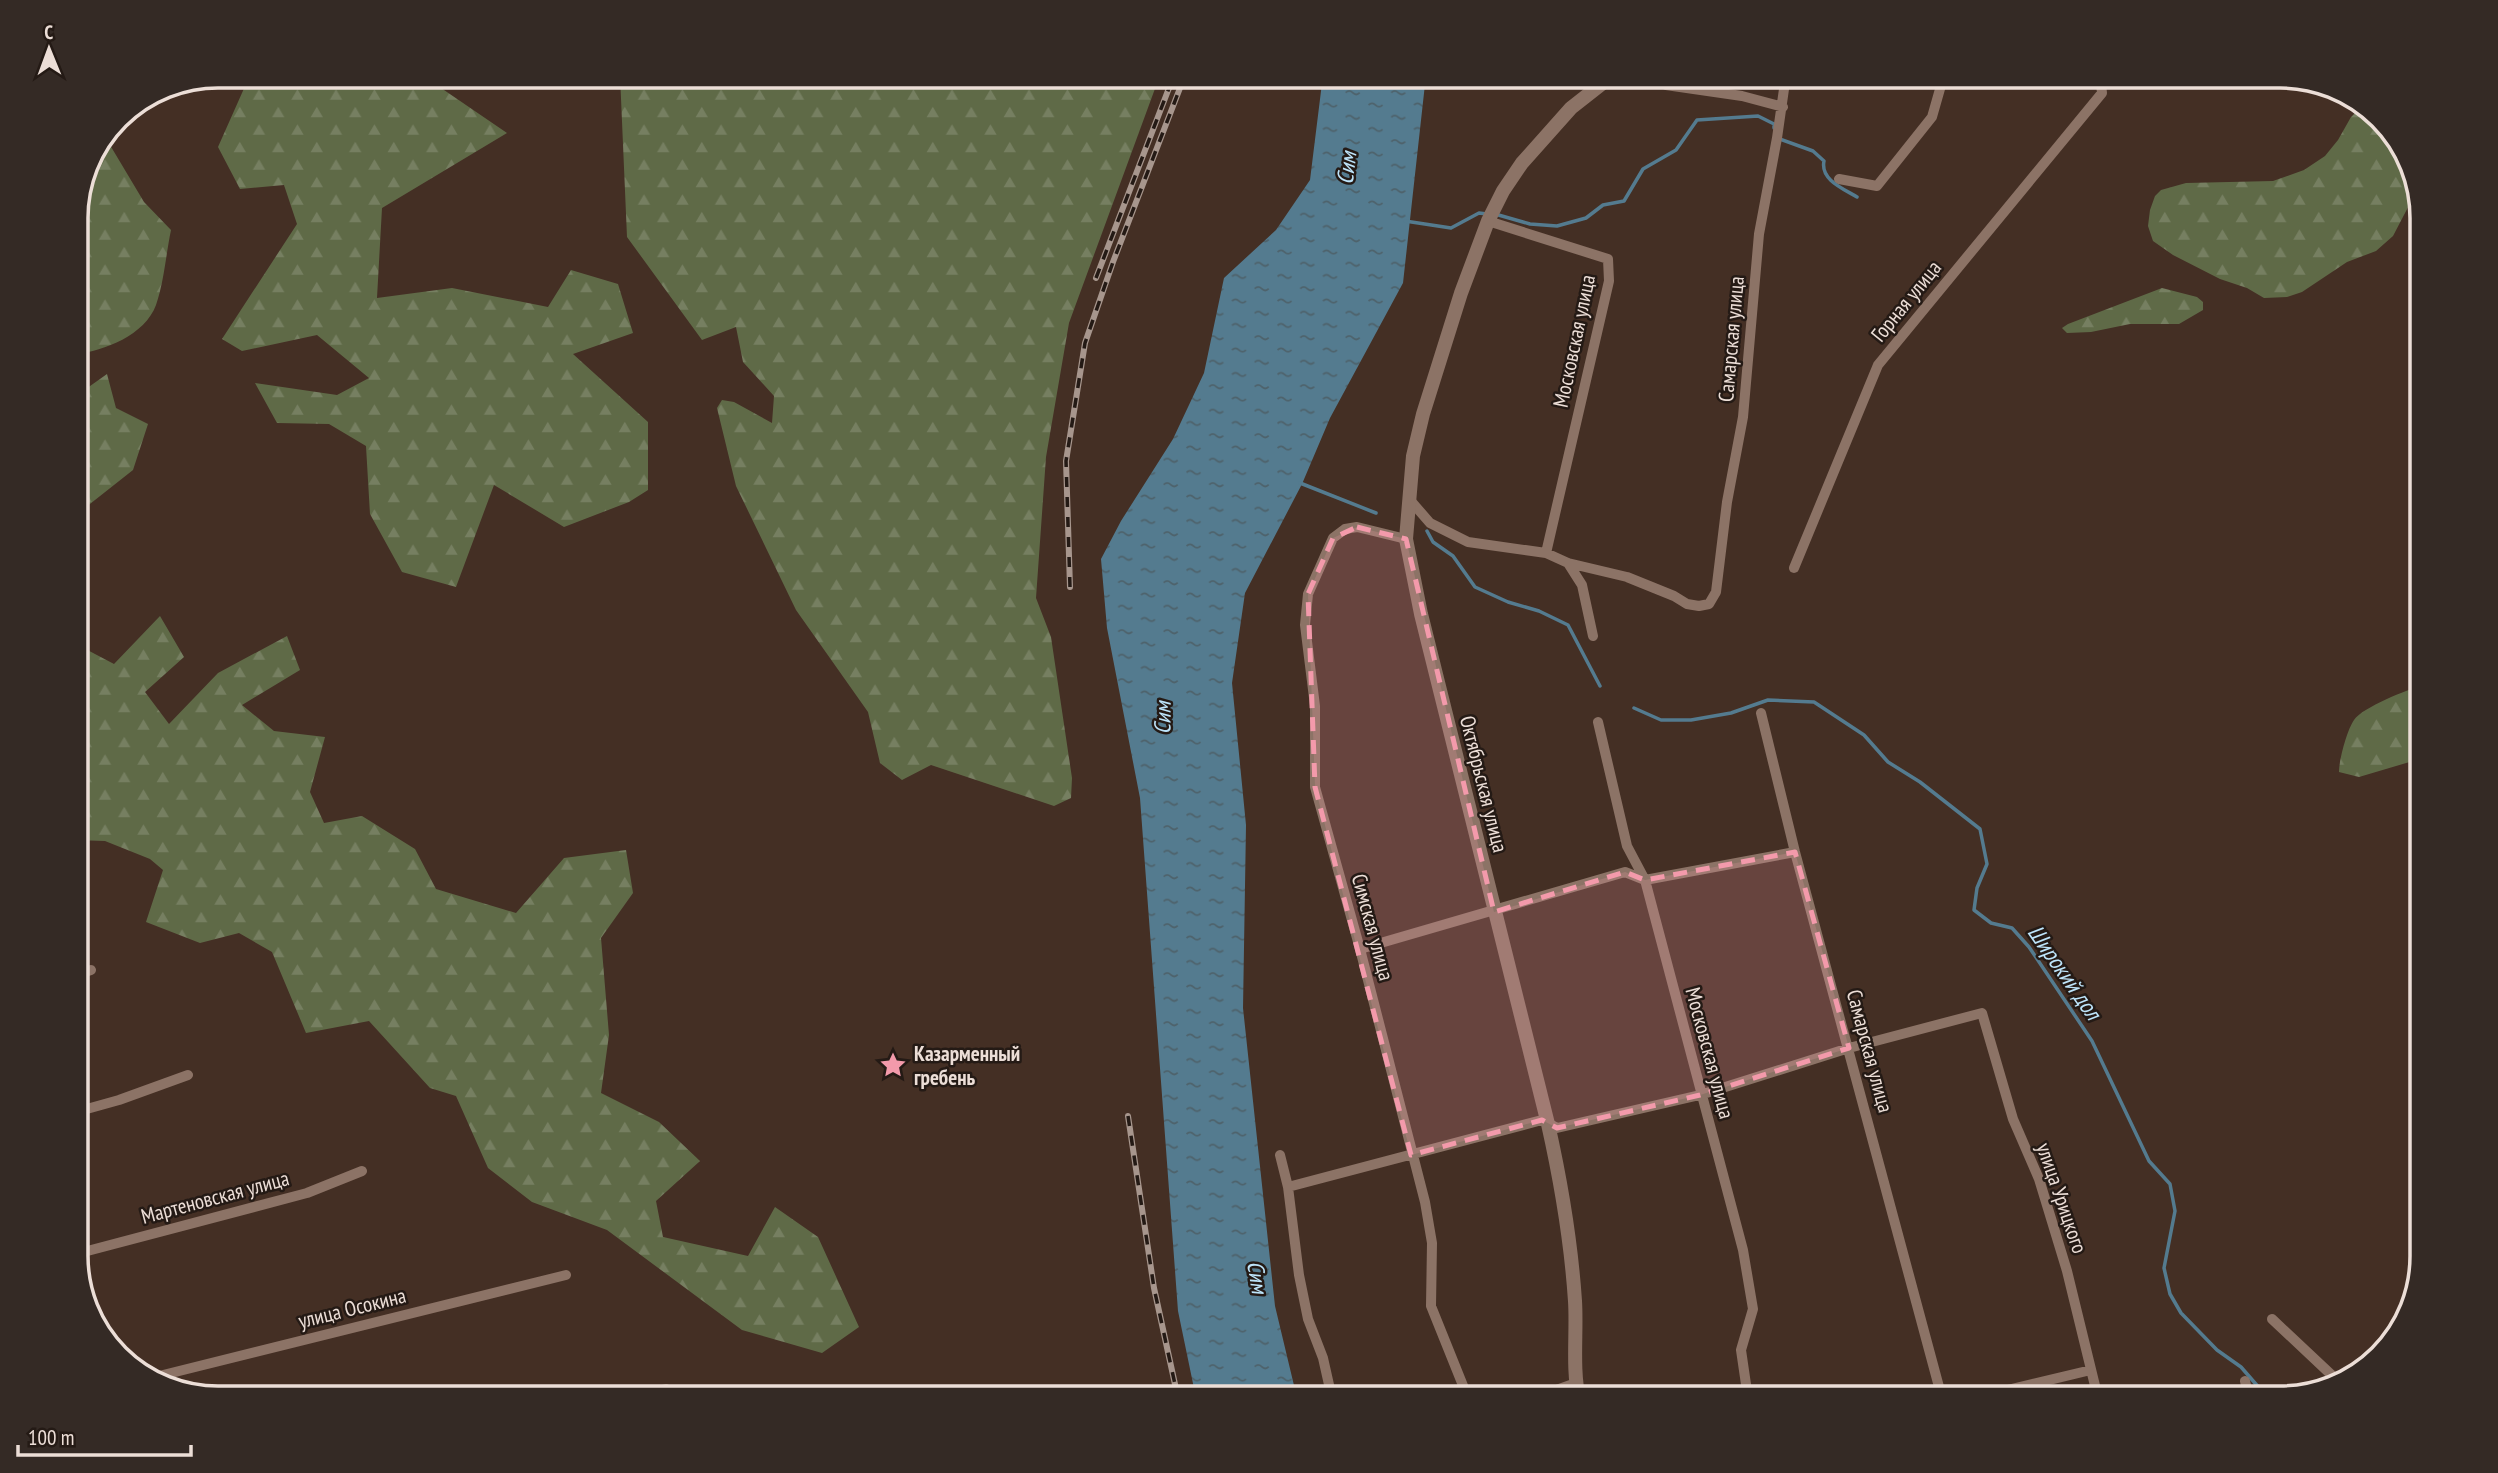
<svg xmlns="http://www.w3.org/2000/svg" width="2498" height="1473" viewBox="0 0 2498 1473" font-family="'PT Sans Narrow',sans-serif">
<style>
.forest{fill:url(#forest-firs)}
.water{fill:url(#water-ripples)}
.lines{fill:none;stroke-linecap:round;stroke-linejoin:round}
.stream{stroke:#547b8f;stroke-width:3.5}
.minor{stroke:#8c7366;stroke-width:10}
.secondary{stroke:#8c7366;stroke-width:14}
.rail-casing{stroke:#a7968d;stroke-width:6}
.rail{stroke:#241a15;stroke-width:3.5;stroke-dasharray:10;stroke-linecap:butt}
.marked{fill:#f39aab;fill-opacity:0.2;stroke:#f39aab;stroke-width:5;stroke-dasharray:14 9;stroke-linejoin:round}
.labels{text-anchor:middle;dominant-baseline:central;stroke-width:5;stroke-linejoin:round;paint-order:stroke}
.street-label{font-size:21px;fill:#ecded7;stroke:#241a15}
.poi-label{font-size:21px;font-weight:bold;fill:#ecded7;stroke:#241a15;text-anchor:start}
.water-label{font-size:23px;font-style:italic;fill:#bee5fb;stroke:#241a15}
.rim{fill:none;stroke:#ecded7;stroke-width:3.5}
</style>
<defs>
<pattern id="forest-firs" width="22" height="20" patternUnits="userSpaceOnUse" patternTransform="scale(1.75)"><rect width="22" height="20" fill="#5f6a47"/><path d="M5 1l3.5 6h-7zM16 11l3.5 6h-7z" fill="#767f61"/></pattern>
<pattern id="water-ripples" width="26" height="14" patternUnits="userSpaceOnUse" patternTransform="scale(1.75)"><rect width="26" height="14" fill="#547b8f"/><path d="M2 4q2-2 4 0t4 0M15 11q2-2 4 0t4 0" fill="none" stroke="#4e626b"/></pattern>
</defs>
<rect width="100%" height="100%" fill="#442f24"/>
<path class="forest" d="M250 75H422L507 133 382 208 377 298 452 288 548 307 571 270 618 284 633 333 573 354 648 422V490L629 502 564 527 494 485 456 587 402 572 370 514 366 446 329 424 277 423 255 383 337 395 369 378 317 335 242 351 222 339 297 224 284 185 240 189 218 147Z
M620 75H1160L1069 323 1046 457 1036 598 1051 637 1072 778 1071 798 1054 806 931 765 902 780 880 763 868 712 796 610 736 486 717 408 722 400 734 402 772 423 774 396 743 362 736 327 702 340 627 237Z
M2363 105 2404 146 2417 190 2393 236 2376 251 2347 262 2302 292 2287 297 2264 298 2247 288 2220 279 2173 255 2153 241 2148 226 2150 210 2155 196 2161 190 2186 183 2273 181 2304 170 2325 156 2338 140 2351 117Z
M104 135 144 202 171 230C166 254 164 282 156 305 145 335 104 351 76 354V216L85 214 76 206 86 163Z
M2162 288 2197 297 2203 302V310L2179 324H2130L2091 332 2067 333 2062 328 2068 324Z
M107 374 116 408 148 424 133 470 76 515V396Z
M160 616 184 657 145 692 169 724 218 673 287 636 300 670 242 705 274 731 325 737 310 792 324 823 362 816 415 849 436 889 516 913 564 858 626 850 633 893 601 938 609 1035 601 1093 659 1122 700 1161 656 1201 663 1237 748 1256 775 1207 818 1237 859 1327 822 1353 742 1330 607 1230 532 1202 488 1168 456 1096 430 1088 369 1021 306 1033 272 952 239 933 200 943 146 922 163 870 150 859 105 841 76 840V644L114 664Z
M2423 685V758L2359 777 2339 772C2339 760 2347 730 2354 720 2363 707 2407 690 2423 685Z"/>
<path class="water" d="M1323 75H1426L1403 283 1330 418 1302 484 1245 593 1232 683 1246 825 1243 1008 1275 1306 1297 1398H1196L1178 1311 1140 798 1107 628 1101 559 1121 521 1173 439 1204 373 1224 278 1276 230 1310 180Z"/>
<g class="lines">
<path class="stream" d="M1777 138 1813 151 1824 161C1820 180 1844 189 1857 197
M1495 214 1530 224 1557 226 1586 218 1603 205 1624 201 1643 169 1676 150 1697 120 1758 116 1774 124V128
M1405 221 1451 228 1479 213 1487 214
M1300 483 1376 513
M1427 531 1433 542 1453 556 1475 587 1508 602 1539 611 1568 625 1600 686
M1634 708 1661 720H1691L1731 713 1768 700 1814 702 1864 735 1888 762 1920 782 1980 829 1987 864 1977 888 1974 910 1991 923 2012 928 2029 947 2092 1041 2149 1161 2170 1184 2175 1211 2164 1268 2170 1294 2181 1313 2217 1350 2241 1367 2261 1390 2284 1397"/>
<path class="minor" d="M1654 75 1666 85 1742 96 1783 107
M1839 179 1877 186 1932 117 1944 75
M1488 221 1608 259 1609 281 1546 553
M1410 500 1430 523 1468 542 1546 553 1568 563 1627 577 1674 596 1687 604 1699 606 1709 604 1716 592 1727 502 1743 417 1759 234 1777 138 1786 75
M1406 539 1357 527 1345 529 1333 538 1308 594 1305 625 1315 706V787L1360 949 1425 1202 1432 1243 1431 1306 1468 1398
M1568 563 1582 585 1593 636
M1794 568 1878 365 2102 93 2100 75
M1761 713 1795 852 1942 1398
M1598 722 1627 846 1645 880 1743 1250 1753 1309 1741 1350 1748 1398
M1360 949 1625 872 1645 880 1795 852
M76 975 91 970
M76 1112 119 1100 188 1075
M1280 1155 1288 1187 1299 1275 1308 1319 1323 1358 1332 1398
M1288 1187 1542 1120 1557 1128 1700 1095 1849 1048 1982 1013 2013 1119 2039 1179 2067 1271 2098 1398
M76 1254 307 1193 362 1171
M2272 1319 2339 1382
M147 1379 566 1275
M2245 1381 2249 1398
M629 1398 666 1389 668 1398
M1534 1398 1576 1383
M1974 1398 2091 1370"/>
<path class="secondary" d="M1579 1398C1572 1370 1577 1331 1575 1301 1571 1241 1561 1182 1548 1124L1421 614 1406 539 1413 456 1423 414 1461 293 1488 221 1503 191 1522 163 1571 108 1613 75"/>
<g class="rail-casing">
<path id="rail" d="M1096 278 1174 75
M1070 587 1066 461 1085 343 1113 262 1185 75
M1128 1116 1154 1288 1178 1398"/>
</g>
<use href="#rail" class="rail"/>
</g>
<path class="marked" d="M1357 527 1406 539 1494 912 1625 872 1645 880 1795 852 1849 1048 1700 1095 1557 1128 1542 1120 1411 1155 1315 787 1308 594 1333 538Z"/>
<defs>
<g id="sight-bare" transform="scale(2.1)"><path d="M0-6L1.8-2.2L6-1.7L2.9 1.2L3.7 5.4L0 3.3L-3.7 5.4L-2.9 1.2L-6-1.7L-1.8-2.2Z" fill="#f39aab" stroke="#241a15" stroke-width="2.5" paint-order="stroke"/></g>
</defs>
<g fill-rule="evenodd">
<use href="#sight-bare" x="893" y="1065"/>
</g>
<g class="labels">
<g class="street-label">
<text transform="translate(1906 301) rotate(-51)">Горная улица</text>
<text transform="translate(1731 339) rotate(-85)">Самарская улица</text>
<text transform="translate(1574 341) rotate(-78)">Московская улица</text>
<text transform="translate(1484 784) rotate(76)">Октябрьская улица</text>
<text transform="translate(1373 927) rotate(75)">Симская улица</text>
<text transform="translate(1870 1051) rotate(75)">Самарская улица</text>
<text transform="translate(1710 1053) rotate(75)">Московская улица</text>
<text transform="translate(215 1197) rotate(-15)">Мартеновская улица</text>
<text transform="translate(2062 1198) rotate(71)">улица Урицкого</text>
<text transform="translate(352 1308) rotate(-14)">улица Осокина</text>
</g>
<g class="poi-label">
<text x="914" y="1053">Казарменный<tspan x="914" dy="24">гребень</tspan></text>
</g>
<g class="water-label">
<text transform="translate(1346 168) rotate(-83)">Сим</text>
<text transform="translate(1162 718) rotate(-89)">Сим</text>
<text transform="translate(2065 972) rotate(55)">Широкий дол</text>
<text transform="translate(1258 1277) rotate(81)">Сим</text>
</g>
</g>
<path d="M0 0H2498V1473H0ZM218 88H2280A130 130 0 0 1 2410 218V1256A130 130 0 0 1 2280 1386H218A130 130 0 0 1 88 1256V218A130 130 0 0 1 218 88Z" fill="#342a25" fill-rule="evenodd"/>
<path class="rim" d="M218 88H2280A130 130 0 0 1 2410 218V1256A130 130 0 0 1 2280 1386H218A130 130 0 0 1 88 1256V218A130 130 0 0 1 218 88Z"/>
<g transform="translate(49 49) rotate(359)" stroke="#241a15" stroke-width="5" paint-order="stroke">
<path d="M0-5L12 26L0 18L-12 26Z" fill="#ecded7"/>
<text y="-10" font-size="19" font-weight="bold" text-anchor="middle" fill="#ecded7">С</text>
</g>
<path d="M18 1445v10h173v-10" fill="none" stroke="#ecded7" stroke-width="3.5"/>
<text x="28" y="1445" font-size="21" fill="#ecded7" stroke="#241a15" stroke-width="5" paint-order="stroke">100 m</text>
</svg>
